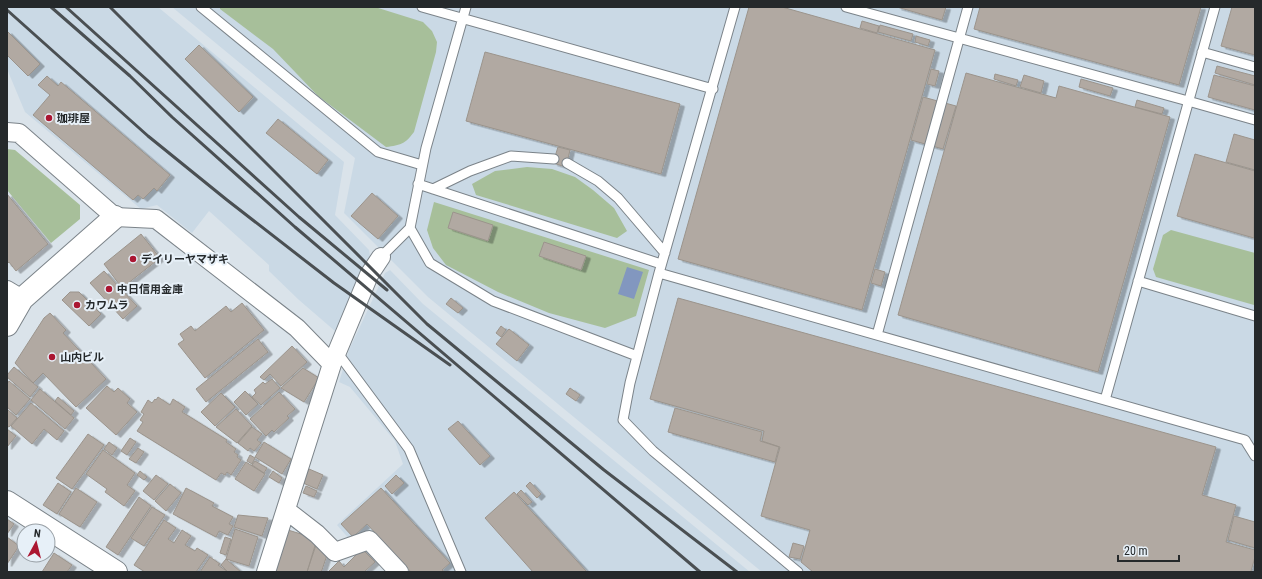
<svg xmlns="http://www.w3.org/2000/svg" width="1262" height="579" viewBox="0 0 1262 579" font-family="'Roboto Condensed','Noto Sans JP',sans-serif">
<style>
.built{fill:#cad9e5}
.green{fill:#a7bf9a}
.water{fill:#8297bf}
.building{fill:#b1a9a2;stroke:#9b948c;filter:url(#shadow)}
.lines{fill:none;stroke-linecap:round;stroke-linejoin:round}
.lane-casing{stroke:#7b8389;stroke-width:11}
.street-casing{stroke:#7b8389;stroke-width:20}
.secondary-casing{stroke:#7b8389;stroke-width:24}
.lane{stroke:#fff;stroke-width:9}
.street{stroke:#fff;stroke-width:18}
.secondary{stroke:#fff;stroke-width:22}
.rail{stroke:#4a4f52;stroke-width:3}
.poi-dot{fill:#ab1631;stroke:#e7f0f8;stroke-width:1.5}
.labels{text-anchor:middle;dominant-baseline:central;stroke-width:4;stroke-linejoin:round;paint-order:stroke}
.poi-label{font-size:11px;font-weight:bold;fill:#25292b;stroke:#e7f0f8;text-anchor:start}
</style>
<defs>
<filter id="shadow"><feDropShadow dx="4.5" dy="2.5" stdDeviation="0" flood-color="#0004"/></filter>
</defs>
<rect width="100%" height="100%" fill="#dae3ea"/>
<path class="built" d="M7 7H158L344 162 335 215 369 250 370 256 335 331 299 300 269 271V265L209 211 192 233 157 205 141 209 25 112 7 69Z
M172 7H1255V572H762L428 297 344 213 355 158Z
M390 270 423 304 750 572H404L351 541 337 525 403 464 395 441 350 387 339 382 349 350 385 273Z"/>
<path class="green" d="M220 7H375L423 22 432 31 437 42 436 52 414 132C405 144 401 145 386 147L318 96 273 49 220 9Z
M7 149 15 150 80 205V219L51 243 7 190Z
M527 167 552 169 575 177 593 190 614 208 627 231 617 238 476 195 472 184 495 171Z
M434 202 649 270 636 316 605 328 549 313 498 292 446 265 433 248 427 230Z
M1171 230 1255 253V304L1254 305 1156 277 1153 269 1163 235Z"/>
<path class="water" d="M627 267 643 272 634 299 618 294Z"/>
<path class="building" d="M749 7H782L935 50 862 310 678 259Z
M897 7H946L942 20Z
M980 7H1201L1179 85 974 29Z
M1232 7H1255V55L1221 46Z
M862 21 879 26 877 33 860 28Z
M880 25 913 34 911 41 878 32Z
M7 31 40 64 28 76 7 55Z
M916 36 930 40 928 46 915 42Z
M199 45 253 97 239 112 185 59Z
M485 52 680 104 661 174 466 121Z
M1217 66 1255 76V85L1215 73Z
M931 69 939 71 935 86 927 84Z
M966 73 1056 98 1059 86 1170 117 1098 372 898 315Z
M995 74 1018 80 1016 86 994 79Z
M1024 75 1044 81 1041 93 1020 87Z
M1214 75 1255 86V110L1208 97Z
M47 76 58 86 61 82 170 175 157 191 154 188 143 199 138 195 133 200 33 115 50 95 38 85Z
M1081 79 1113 88 1110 96 1079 87Z
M923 97 956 106 943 149 911 140Z
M1137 100 1164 108 1162 114 1135 107Z
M278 119 328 160 317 174 266 133Z
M1234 134 1255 140V170L1226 162Z
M558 147 570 150 566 167 553 163Z
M1195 154 1255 171 1254 238 1177 216Z
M372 193 398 216 378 239 351 216Z
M7 194 48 244 16 271 9 262 7 264Z
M453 212 493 225 488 241 448 228Z
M141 234 160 258 122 288 104 264Z
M544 242 586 256 581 270 539 256Z
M875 269 885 272 881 286 871 283Z
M104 271 137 306 123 319 90 283Z
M70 292H79L101 314 89 326 62 300Z
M451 298 463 308 458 313 446 304Z
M678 298 1216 447 1202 495 1236 505 1226 542 1255 550V557L1251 571 1255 572H813L801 562 810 530 761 516 780 447 762 441 764 431 650 399Z
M242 303 264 330 205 378 178 344 184 340 180 334 191 326 195 331 226 306 231 312Z
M50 313 66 330 63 333 106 379 76 407 43 373 33 383 15 363 44 318Z
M501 326 506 330 501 337 496 333Z
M509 329 529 345 517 361 496 344Z
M258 339 268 352 206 402 196 389Z
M292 346 307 362 281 386 270 374 264 380 260 377Z
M14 367 38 387 30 397 7 377V375Z
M303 368 319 378 304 402 281 388Z
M272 379 280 388 261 405 252 397 256 393 254 390 263 382 265 384Z
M9 381 30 399 16 415 7 407V384Z
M107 386 114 392 118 388 130 399 127 403 137 412 116 435 86 408Z
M570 388 580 395 576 401 566 394Z
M40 389 74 418 65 429 31 400Z
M245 391 258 404 246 415 234 402Z
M279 392 295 409 287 416 289 418 274 432 272 430 266 436 250 419Z
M221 393 235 407 215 426 201 412Z
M58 397 74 411 71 415 55 401Z
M158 397 170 405 173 399 185 407 182 412 227 440 226 442 236 449 234 452 238 455 237 457 241 460 231 475 227 472 225 475 221 473 216 480 137 431 143 422 140 420 144 414 141 412 148 400 152 403 155 399 156 400Z
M31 403 64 431 57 440 44 429 32 444 11 426Z
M675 408 762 432 760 441 779 447 775 462 668 432Z
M7 409 17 418 9 427 7 426Z
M236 409 252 426 237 443 216 427Z
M458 421 490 456 480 465 448 429Z
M252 427 262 434 257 440 261 443 254 451 250 448 248 451 238 443Z
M7 429 16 436 7 447Z
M88 434 104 445 72 489 56 478Z
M130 438 136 442 127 455 121 451Z
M109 442 117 448 112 455 104 449Z
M264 442 291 459 282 474 255 457Z
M138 448 144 452 136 463 129 459Z
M103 450 135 473 127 485 135 491 124 506 105 492 107 489 86 474Z
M250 455 255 458 252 464 247 461Z
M255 461 267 468 264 473 252 465Z
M246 462 265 474 254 491 235 479Z
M309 469 323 475 317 489 303 483Z
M140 471 147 477 144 480 137 475Z
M273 471 282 478 279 483 269 477Z
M156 475 168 484 154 500 143 491Z
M396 475 404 483 392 494 385 486Z
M530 482 541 494 537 498 526 486Z
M58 483 71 492 57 514 43 505Z
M170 484 181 493 166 511 155 501Z
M306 486 317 491 314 497 303 493Z
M76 488 97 502 80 527 59 514Z
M186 488 214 503 212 506 233 517 229 524 233 526 228 535 219 531 216 537 173 514Z
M381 488 450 563 442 570 445 572H411L367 524 353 537 341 524Z
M521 490 532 502 528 505 517 494Z
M514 492 587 572H533L485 518Z
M139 497 151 506 118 555 106 547Z
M152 507 165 515 144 546 131 538Z
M238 515 268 518 262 536 234 527Z
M1234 516 1255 522V548L1228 540Z
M7 519 14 524 7 534Z
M164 520 176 528 168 539 174 543 182 530 191 536 185 545 195 551 197 548 208 555 196 572H145L134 565Z
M235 529 258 537 249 566 226 559Z
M288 530 317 539 307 572H274Z
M7 537 19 546 7 564Z
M225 537 231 539 226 555 220 553Z
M317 542 328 552 322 570 320 572H307Z
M793 543 804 546 800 559 789 557Z
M362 549 375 562 364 572H328L339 561 344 567Z
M54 553 72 565 67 572H42Z
M210 557 220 564 218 565 228 572H200Z
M226 559 241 572H228L221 565Z"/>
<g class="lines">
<g class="lane-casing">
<path id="lane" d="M201 7 378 152 422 165
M422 7 713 89
M735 7 659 273 630 383 623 420 653 451 798 572
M846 7 1188 101 1255 120
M1202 52 1255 67
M567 163 598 181 618 198 665 253
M418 184 661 264
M433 189 470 171 511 156 554 159
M410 228 430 263 493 301 637 356
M381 257 410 228 426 148 466 7
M659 273 1245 440 1255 456
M1138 281 1255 316
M877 335 968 7
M337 352 409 449 461 572
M1105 400 1215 7"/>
</g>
<g class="street-casing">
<path id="street" d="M7 132 19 133 115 217 156 219 297 328 332 364
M7 290 22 299
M286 510 317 534 335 552 369 540 399 572
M266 572 332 364 369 275 381 257"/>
</g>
<g class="secondary-casing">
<path id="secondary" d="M7 325 22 299 115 217
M7 502 116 572"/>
</g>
<use href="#lane" class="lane"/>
<use href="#street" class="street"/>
<use href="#secondary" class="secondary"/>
<path class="rail" d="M51 7 130 76 172 117 295 227 700 572
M66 7 299 217 387 290
M110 7 427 324 604 470 737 572
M7 10 148 136 227 200 334 283 450 365"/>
</g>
<g class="poi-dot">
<circle cx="49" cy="118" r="4"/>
<circle cx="133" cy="259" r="4"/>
<circle cx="109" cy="289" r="4"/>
<circle cx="77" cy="305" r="4"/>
<circle cx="52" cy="357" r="4"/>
</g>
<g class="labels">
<g class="poi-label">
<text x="57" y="118">珈琲屋</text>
<text x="141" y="259">デイリーヤマザキ</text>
<text x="117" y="289">中日信用金庫</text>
<text x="85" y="305">カワムラ</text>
<text x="60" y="357">山内ビル</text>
</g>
</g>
<rect width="1262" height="579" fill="none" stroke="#25292b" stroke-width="16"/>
<g transform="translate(36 543) rotate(7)"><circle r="19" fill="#e7f0f8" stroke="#99a0a6"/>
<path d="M0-3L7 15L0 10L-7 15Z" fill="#ab1631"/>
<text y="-6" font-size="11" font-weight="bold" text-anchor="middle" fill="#25292b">N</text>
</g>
<path d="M1118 555v6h61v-6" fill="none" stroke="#25292b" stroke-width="2"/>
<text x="1124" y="555" font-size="12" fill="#25292b" stroke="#e7f0f8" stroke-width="3" paint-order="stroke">20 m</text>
</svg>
